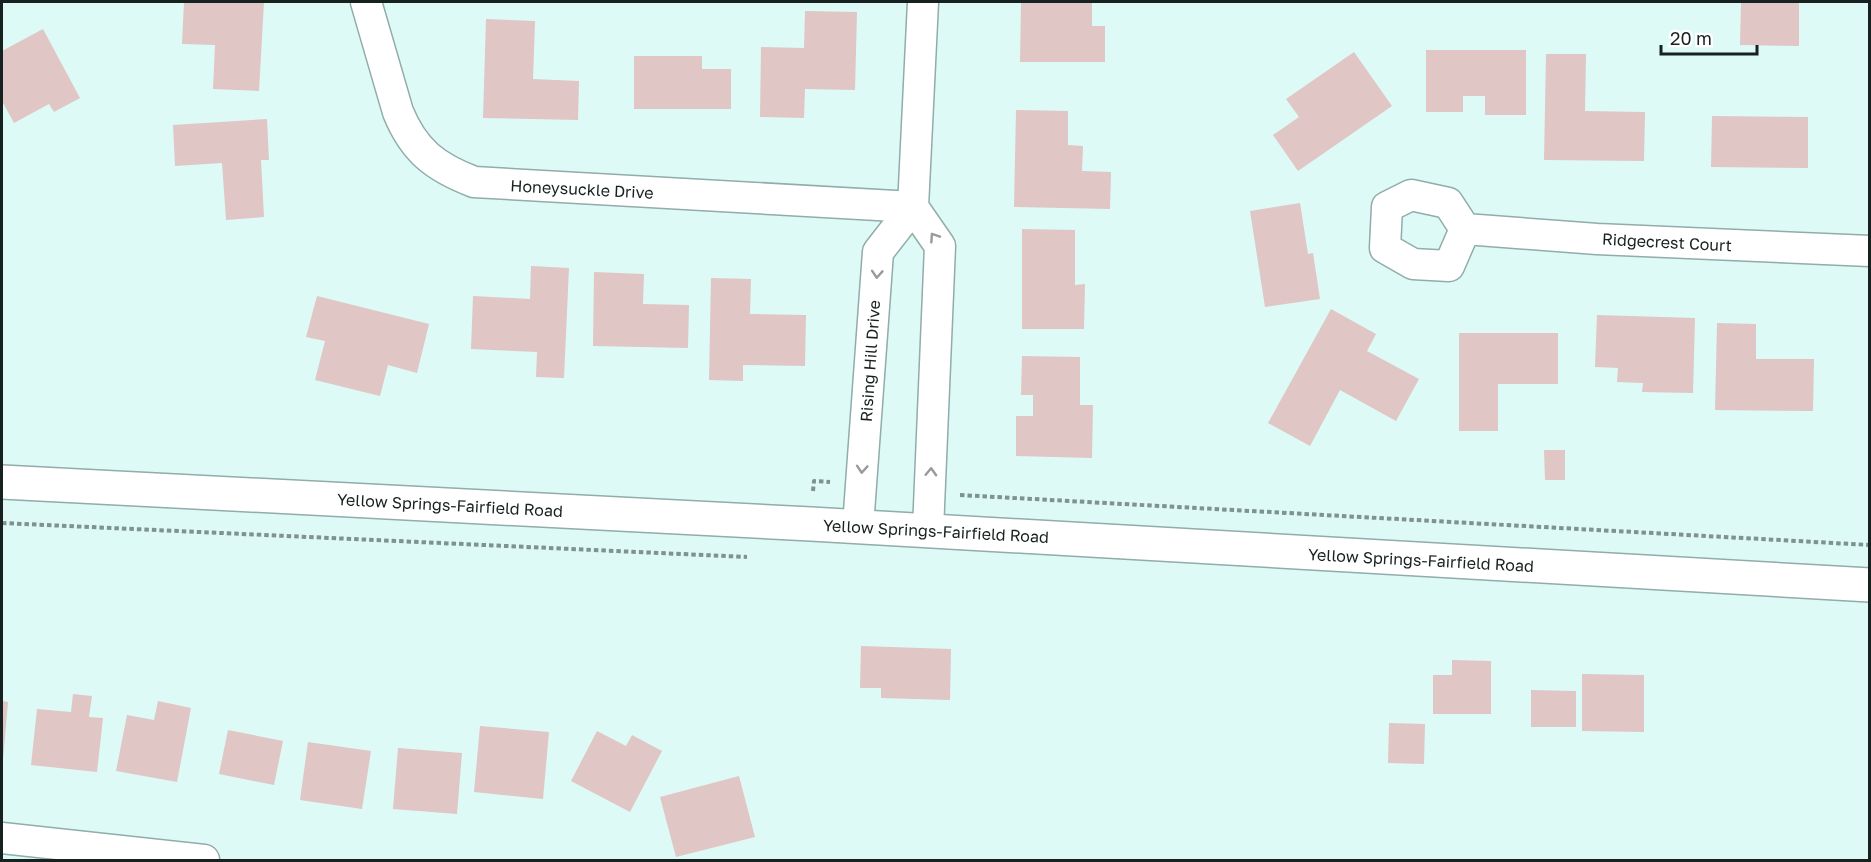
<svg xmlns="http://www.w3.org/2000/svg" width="1871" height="862" viewBox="0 0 1871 862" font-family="'Golos Text',sans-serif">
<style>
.building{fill:#e0c6c4}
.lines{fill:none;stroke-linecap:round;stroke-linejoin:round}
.street-casing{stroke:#91aca9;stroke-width:33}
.secondary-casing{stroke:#91aca9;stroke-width:36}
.path{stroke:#7e9290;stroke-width:4;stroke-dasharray:4.5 3;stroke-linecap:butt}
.street{stroke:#fff;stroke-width:30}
.secondary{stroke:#fff;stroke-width:33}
.oneway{stroke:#979b9b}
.labels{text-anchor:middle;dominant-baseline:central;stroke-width:6;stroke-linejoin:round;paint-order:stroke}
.street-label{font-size:16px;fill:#172120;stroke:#fff}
</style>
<rect width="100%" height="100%" fill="#ddfaf7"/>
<path class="building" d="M184 2H264L259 91 213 89 215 45 182 44Z
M1021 2H1092V26H1105V62H1020Z
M1741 2H1799V46L1740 45Z
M805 11 857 12 855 90 805 89 804 118 760 117 761 47 804 48Z
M486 19 535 21 533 79 579 81 578 120 483 118Z
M43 29 80 98 54 112 49 104 14 123 2 101V51Z
M1426 50H1526V115H1485V96H1463V112H1426Z
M1354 52 1392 106 1298 171 1273 135 1299 117 1286 99Z
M1546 54H1586L1585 111 1645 112 1644 161 1544 160Z
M634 56H702V69H731V109H634Z
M1016 110 1068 111V145L1083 146 1082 171 1111 172 1110 209 1014 207Z
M1712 116 1808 117V168L1711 167Z
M267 119 269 160H261L264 217 226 220 222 163 175 166 173 125Z
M1300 203 1308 254 1313 253 1320 299 1265 307 1250 211Z
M1022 229 1075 230V285L1085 284 1084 329H1022Z
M531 266 569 268 564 378 536 377 537 352 471 349 473 296 530 299Z
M594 272 644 274 643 304 689 305 688 348 593 346Z
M711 278 751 279 750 314 806 315 805 366 743 365V381L709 380Z
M317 296 429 324 417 373 388 365 380 396 315 380 325 341 306 337Z
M1331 309 1376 334 1367 351 1419 379 1396 421 1340 390 1310 446 1268 423Z
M1597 315 1695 318 1693 393 1642 392 1643 383 1617 382 1618 368 1595 367Z
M1717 323 1756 324V359H1814L1813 411 1715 410Z
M1459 333H1558V384H1498V431H1459Z
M1022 356 1080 357V405H1093L1092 458 1016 456V416H1033V395H1021Z
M1544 450H1565V480H1545Z
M861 646 951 649 950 700 881 698V688H860Z
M1452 660 1491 661V714H1433V675H1452Z
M1582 674 1644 675V732L1582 731Z
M1531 690 1576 691V727H1531Z
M73 694 92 696 89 717 103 718 97 772 31 765 37 709 71 712Z
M2 701 8 702 3 760H2Z
M158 701 191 708 177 782 116 771 127 715 154 720Z
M1389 723 1425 724 1424 764 1388 763Z
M480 726 549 732 543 799 474 792Z
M228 730 283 741 274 785 219 774Z
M597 731 626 746 632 735 662 751 630 812 571 781Z
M308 742 371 751 362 809 300 800Z
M398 748 462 753 457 814 393 809Z
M739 776 755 837 676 857 660 797Z"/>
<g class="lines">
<g class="street-casing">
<path id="street" d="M366 2 398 112C414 151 435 167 474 182L913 207
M1411 195 1448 203 1465 229 1449 266 1413 264 1385 248 1387 207Z
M913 207 940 246 928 530
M1465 229 1597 239 1870 251
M858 526 878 252 913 207 923 2
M2 838 204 860"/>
</g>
<g class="secondary-casing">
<path id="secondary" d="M2 482 811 524 1870 585"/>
</g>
<path class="path" d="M813 491 814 481 830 482
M960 495 1870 545
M2 523 747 557"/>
<use href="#street" class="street"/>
<use href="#secondary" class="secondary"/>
</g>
<defs><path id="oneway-chevron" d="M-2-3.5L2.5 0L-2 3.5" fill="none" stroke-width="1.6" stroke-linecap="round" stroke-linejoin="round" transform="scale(1.5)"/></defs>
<g class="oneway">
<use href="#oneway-chevron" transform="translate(934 237) rotate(-124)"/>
<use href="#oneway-chevron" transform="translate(877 274) rotate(94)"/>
<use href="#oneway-chevron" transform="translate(862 469) rotate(94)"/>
<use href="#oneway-chevron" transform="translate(931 472) rotate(-88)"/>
</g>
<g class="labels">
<g class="street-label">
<text transform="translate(582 189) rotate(3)">Honeysuckle Drive</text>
<text transform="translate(1667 242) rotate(3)">Ridgecrest Court</text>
<text transform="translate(870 361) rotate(-86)">Rising Hill Drive</text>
<text transform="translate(450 505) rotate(3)">Yellow Springs-Fairfield Road</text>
<text transform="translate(936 531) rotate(3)">Yellow Springs-Fairfield Road</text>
<text transform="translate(1421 560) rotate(3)">Yellow Springs-Fairfield Road</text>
</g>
</g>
<rect width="1871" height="862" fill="none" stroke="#172120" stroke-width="6"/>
<path d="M1661 45v9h96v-9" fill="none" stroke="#172120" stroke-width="3"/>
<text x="1670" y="45" font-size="18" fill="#172120" stroke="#ffffff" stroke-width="4.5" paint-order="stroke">20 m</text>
</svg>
